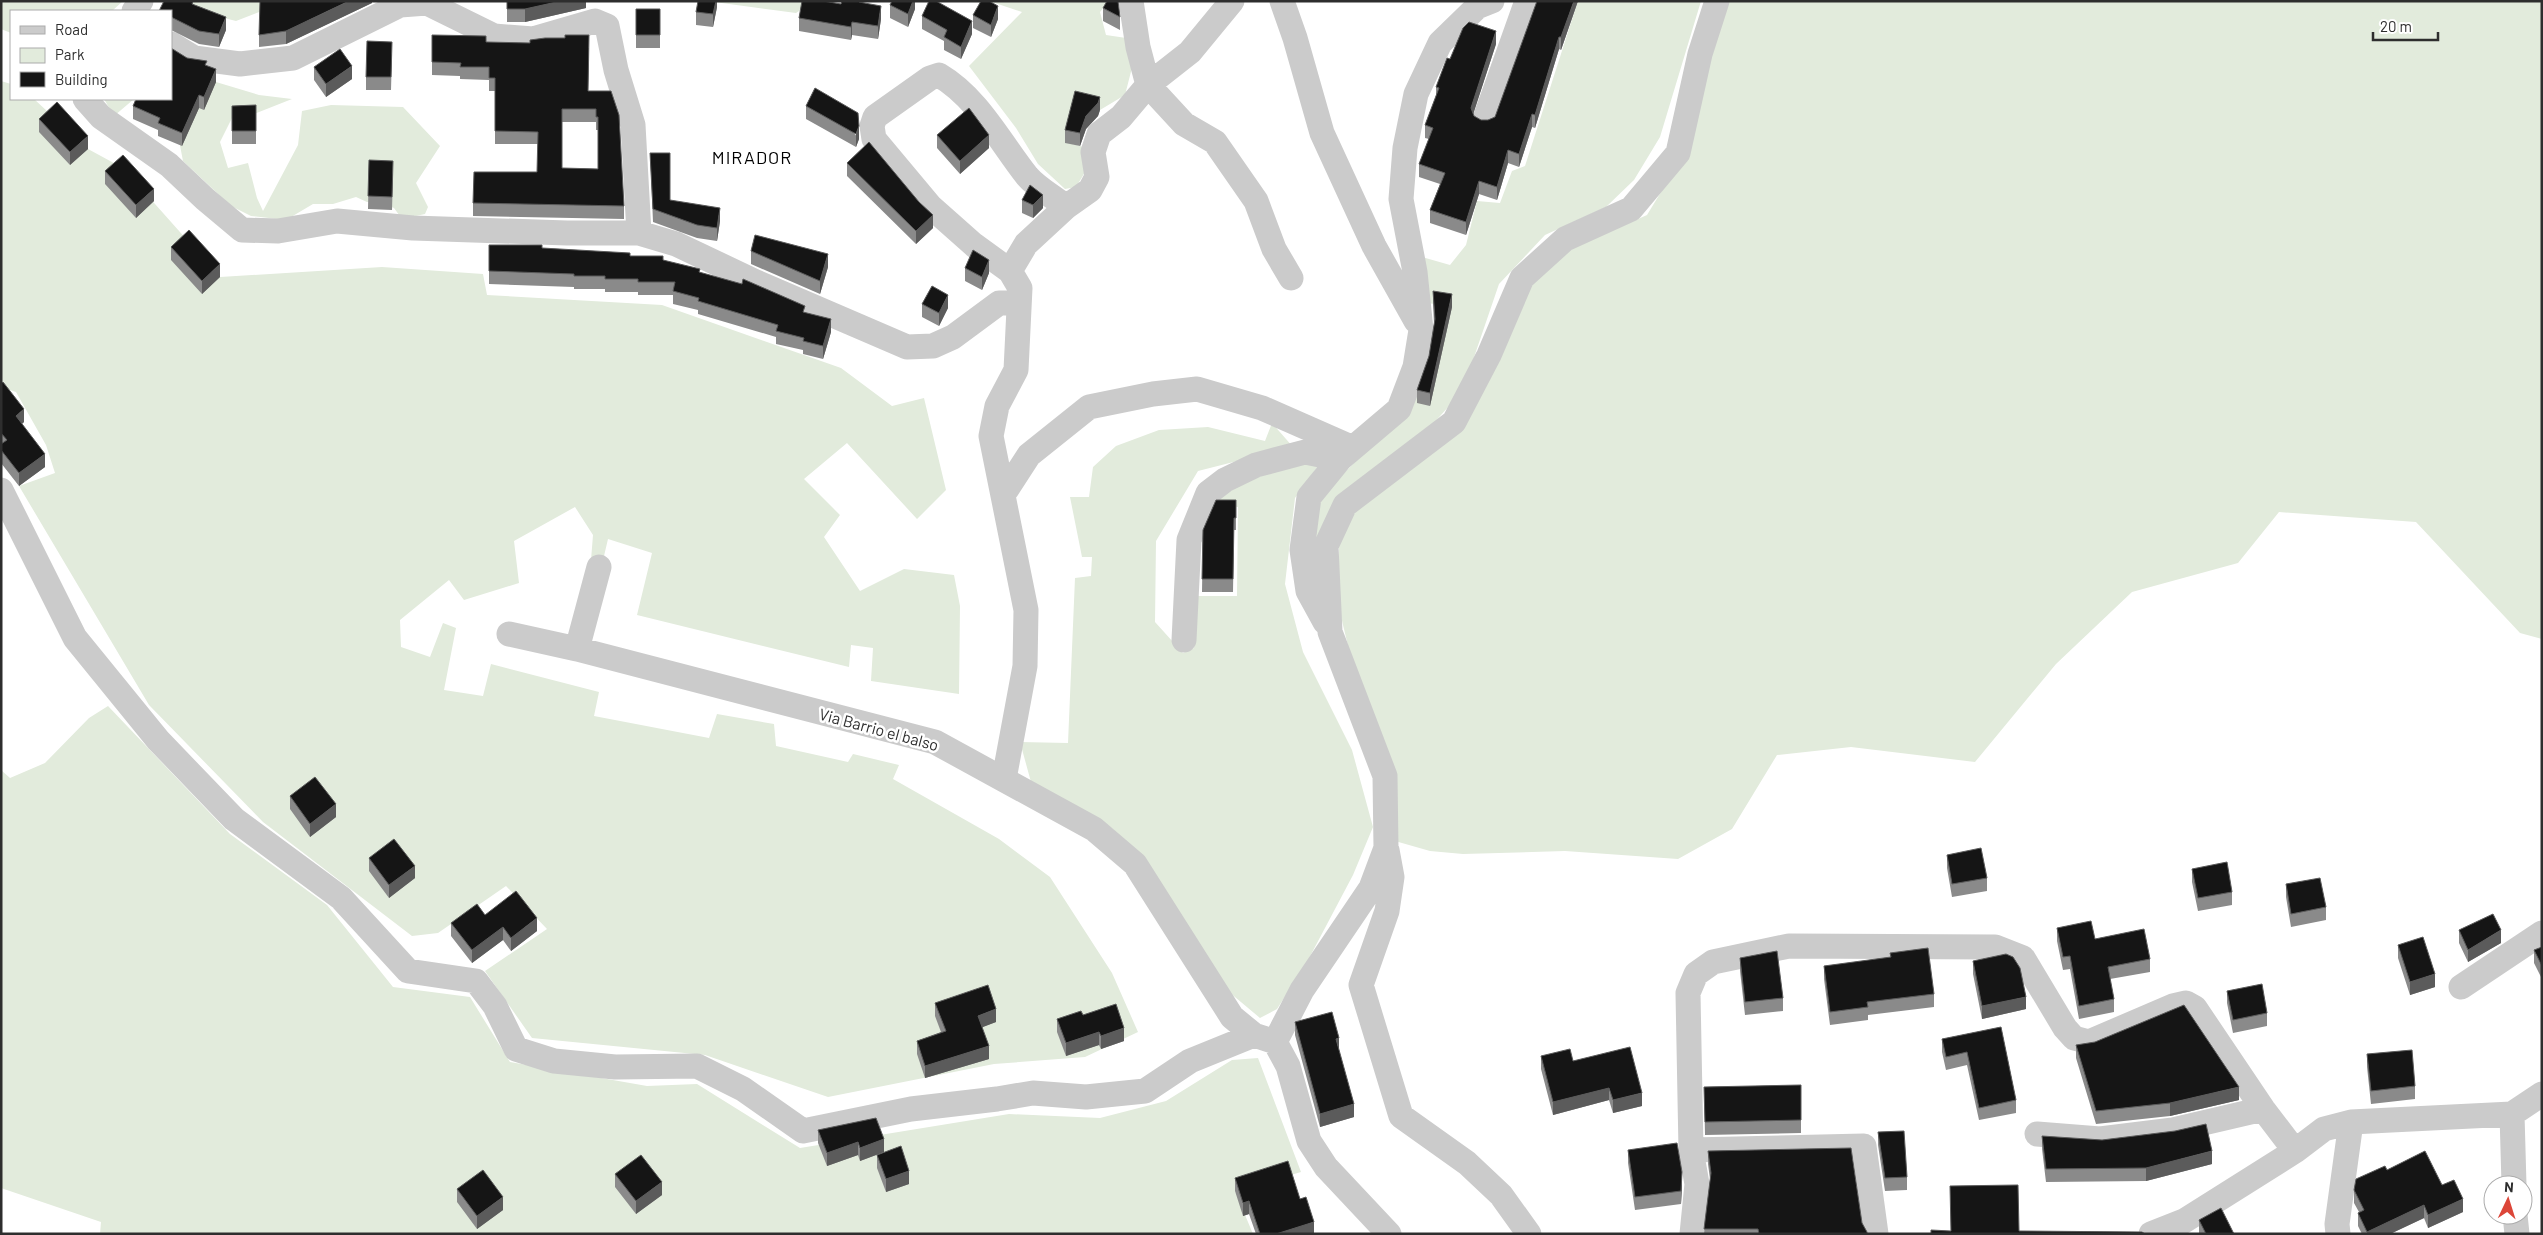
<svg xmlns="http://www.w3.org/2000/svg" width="2543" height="1235" viewBox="0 0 2543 1235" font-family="Barlow,sans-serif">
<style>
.green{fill:#e2ebdc}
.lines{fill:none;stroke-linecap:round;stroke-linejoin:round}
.minor{stroke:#cbcbcb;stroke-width:25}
.wall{fill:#8a8a8a;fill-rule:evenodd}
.shaded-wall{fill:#5b5b5b}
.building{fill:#151515;stroke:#5b5b5b;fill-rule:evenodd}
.labels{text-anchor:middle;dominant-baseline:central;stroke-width:5;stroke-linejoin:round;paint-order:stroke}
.street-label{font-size:16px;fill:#2e2e2e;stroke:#fff}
.neighbourhood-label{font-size:18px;letter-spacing:1px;fill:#000;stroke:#fff}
</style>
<rect width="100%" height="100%" fill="#fff"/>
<path class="green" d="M1 1H123L112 11H11V33L1 29Z
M288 1 236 21 212 15 189 2Z
M707 1H814L796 13Z
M948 1H1109L1100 12 1106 35 1133 39 1136 52 1125 95 1100 110 1065 142 1091 149 1090 164 1076 187 1065 189 1038 164 1016 128 969 66 1022 12 995 3Z
M1578 1H1701L1660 137 1634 180 1606 207 1545 235 1499 284 1471 366 1450 405 1320 549 1311 530 1316 505 1328 489 1366 451 1452 307 1428 303 1422 257 1450 265 1466 245 1477 201 1500 203 1512 171 1525 166Z
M1726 1H2542V639L2520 633 2416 522 2279 512 2238 563 2132 592 2056 664 1975 762 1851 747 1777 755 1732 829 1678 859 1565 851 1463 854 1430 851 1395 841 1337 600 1339 546 1355 505 1439 448 1531 282 1573 248 1647 215 1675 169Z
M1 81 11 84V99H34L88 149 123 168 220 277 382 267 483 274 487 295 662 305 841 368 892 406 924 398 946 490 917 519 847 443 804 479 840 515 824 537 860 591 904 569 954 575 960 606 959 694 871 681 873 648 851 645 849 667 637 615 652 553 608 539 604 556 591 560 593 535 575 507 514 541 519 583 464 600 449 580 400 620 401 647 430 657 443 623 456 628 444 690 483 696 491 664 599 692 594 716 709 738 717 714 774 724 776 746 848 762 853 754 899 765 893 779 999 839 1050 877 1112 973 1138 1032 1085 1057 994 1064 828 1097 705 1055 532 1038 485 971 547 929 506 886 438 933 412 936 263 822 149 705 19 486 55 473 46 445 16 392 1 387Z
M216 82 259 95 292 99 244 118H232L220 142 228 168 248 163 257 198 263 211 298 145 302 111 331 105 403 107 440 146 416 183 428 207 425 214 402 219 394 208 379 202H367L356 197 333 204H313L286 220 251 216 231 206 183 161 171 99Z
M104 99H134L114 116Z
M1272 423 1293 447 1198 471 1156 541 1155 622 1183 653 1194 648 1198 596H1237L1238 507 1214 505 1230 486 1291 461 1318 466 1295 498 1285 584 1303 652 1352 750 1373 827 1353 875 1307 962 1277 1009 1260 1018 1229 992 1113 829 1031 782 1020 742 1068 743 1075 578 1091 576 1092 557H1082L1070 497H1089L1093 467 1116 446 1159 430 1208 427 1265 441Z
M108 706 230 834 327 905 393 987 470 997 510 1062 647 1086 697 1084 800 1148 1009 1114 1100 1118 1166 1101 1232 1060 1258 1058 1301 1172 1235 1191 1253 1234H100L101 1222 1 1188V770L10 778 45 763 89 718Z"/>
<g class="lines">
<path class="minor" d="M1131 1 1138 47 1148 85 1184 124 1215 142 1256 201 1274 249 1291 278
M1282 1 1295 38 1322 133 1374 246 1416 321
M134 11 141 1
M171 44 194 58 240 64 293 58 400 5 427 3 494 36 533 39 595 21 607 26 616 70 633 125 639 233
M85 99 101 117 169 165 205 199 242 230 278 231 337 221 413 228 567 233H639L676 244 756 282 907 347 933 346 953 337 999 303H1019
M1485 119 1527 1
M1010 271 974 245 930 206 874 139 872 126 875 117 930 78 939 75C978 98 1000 142 1027 176 1037 188 1054 197 1066 207
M1 490 75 638 158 740 234 819 341 898 408 971 476 981 495 1006 516 1049 554 1061 615 1067 697 1066 743 1089 803 1131 911 1109 997 1099 1033 1093 1086 1097 1145 1091 1190 1061 1254 1035
M1003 495 1029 455 1089 407 1153 394 1197 389 1262 408 1353 448
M1325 622 1308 591 1302 550 1309 497 1340 459 1399 409 1415 367 1421 330 1415 272 1401 199 1405 148 1416 94 1440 43 1477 7 1492 1
M509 634 577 649 935 742 1094 829 1135 864 1232 1017 1254 1035 1275 1042 1288 1066 1309 1141 1326 1167 1389 1234
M1184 640 1189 540 1208 493 1225 480 1256 465 1305 452 1340 459
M577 649 599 567
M1004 779 1025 666 1026 610 991 436 997 406 1016 370 1020 288 1010 271 1026 244 1066 207 1090 190 1097 177 1093 152 1099 134 1121 117 1148 85 1190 52 1232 1
M1387 850 1392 877 1387 911 1361 985 1401 1116 1467 1163 1501 1195 1529 1234
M2461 987 2542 933
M1275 1042 1302 990 1371 888 1386 848 1385 776 1330 632 1326 546 1345 505 1454 422 1489 355 1522 278 1565 239 1631 209 1678 153 1700 54 1717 1
M2512 1114 2514 1185
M2037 1134 2100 1139 2173 1130 2263 1109
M1691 1150 1864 1146 1876 1234
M2515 1215 2517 1234
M1692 1234 1697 1184 1691 1150 1688 993 1696 974 1713 962 1789 946 1995 947 2023 958 2065 1028 2074 1038 2089 1042 2173 1006 2186 1003 2195 1008 2263 1109 2295 1151
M2151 1234 2184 1221 2295 1151 2324 1129 2351 1122 2512 1114 2542 1094
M2338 1234 2337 1224 2351 1122"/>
</g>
<path class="wall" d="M193 1V5L226 30 219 47 199 44 171 30V11Z
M372 1V3L286 44 259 47V35Z
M507 1H586V8L525 22H507Z
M717 1V7L713 27 696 25V12Z
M842 1H861V3L881 19 878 39 852 35 851 40 799 31V18L841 4Z
M915 1V9L908 27 890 18V5Z
M1578 1 1561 50 1559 49 1535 128 1532 127 1519 167 1508 163 1497 200 1479 194 1466 235 1430 223V210L1440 184 1419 177V164L1429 139 1425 138V125L1436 96V87L1450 59 1496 44 1473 114 1474 116 1481 120H1488L1495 117Z
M1103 8 1120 17V30L1103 21Z
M636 9H660V48H636Z
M973 15 998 19 991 37 973 28Z
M922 16 972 34 961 59 944 50V41L922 29Z
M486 42 589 48 588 91H611L624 206V219L473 216V203L537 172 538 144H495V91H489V80L460 79V76L432 75V62ZM562 122H596V130H598V169L562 168Z
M392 54 391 90H366V77Z
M187 58 207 66 216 82 204 110 199 108 182 146 158 136V130L133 119V106Z
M314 67 352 79 326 97 314 80Z
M815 88 859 139 856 147 806 119V106Z
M256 105V144H232V106Z
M1100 110 1098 116 1086 129 1080 146 1065 143V130Z
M39 119 88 149 70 165 39 132Z
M937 135 989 148 960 174 937 148Z
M650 153 670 200 720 221 717 241 697 238 653 222Z
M369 160 393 174 392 210 368 209Z
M847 163 919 202 933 228 916 244 847 176Z
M105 171 154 201 136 218 105 184Z
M1022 200 1043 208 1033 218 1022 213Z
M489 245 542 248 663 260 700 273 805 313 831 332 823 359 803 354V350L776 344V337L698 314V310L673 304V295H638V292H605V289H574V287L489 284Z
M171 247 220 277 202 294 171 260Z
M751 251 828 267 820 294 751 264Z
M965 268 989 273 982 290 965 281Z
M1433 291 1452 307 1430 406 1417 403V390L1429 356 1434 324 1433 304Z
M922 304 948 308 939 326 922 317Z
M1 384 24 422 22 424 45 467 19 486 1 463Z
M1236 500V530H1234L1233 592H1202L1203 530Z
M290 796 336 817 310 837 290 809Z
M1947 855 1987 878V891L1952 897 1947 868Z
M369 858 415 878 389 898 369 871Z
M2192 869 2232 892V905L2198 911 2192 882Z
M2286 884 2326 907V920L2291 927 2286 897Z
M485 915 537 931 511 951 503 940 472 963 451 936V923Z
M2057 928 2095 939 2150 959V972L2110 979 2114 999V1012L2079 1019 2070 969 2063 970 2057 941Z
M2459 930 2501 943 2468 962 2459 943Z
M2398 945 2435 987 2410 995 2398 958Z
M2542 947V979L2534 963V950Z
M1890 953 1934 994V1007L1868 1015V1020L1830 1025 1824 979V966L1890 958Z
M1740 958 1783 998V1011L1745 1015 1740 971Z
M1973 961 2026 1009 1982 1019 1973 974Z
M2227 991 2267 1013V1026L2233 1033 2227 1003Z
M935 1003 996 1022 982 1027 989 1059 925 1078 917 1054V1041L941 1032 935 1016Z
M1083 1015 1124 1041 1101 1049 1099 1045 1066 1056 1057 1032V1019Z
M1295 1022 1339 1051 1354 1117 1320 1127 1295 1035Z
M2001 1027 2016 1100V1113L1979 1120 1967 1065 1946 1070 1942 1052V1039Z
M2076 1045 2239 1100 2170 1116 2096 1124 2076 1058Z
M2367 1054 2415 1086V1099L2371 1104 2367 1067Z
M1541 1056 1573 1061 1642 1106 1613 1113 1609 1100 1553 1115 1541 1069Z
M1801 1085V1133L1705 1135 1704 1087Z
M876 1118 884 1152 860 1161 858 1155 827 1166 818 1143V1130Z
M1878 1132 1907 1177V1190L1885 1191 1878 1145Z
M2042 1136 2212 1164 2146 1181 2046 1182 2042 1149Z
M1628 1150 1682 1185 1681 1204 1635 1210 1628 1163Z
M1708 1151 1862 1223 1867 1234H1704L1710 1179 1708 1164Z
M877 1155 909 1184 886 1192 877 1168Z
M2387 1170 2442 1185 2463 1212 2428 1228 2424 1218 2390 1234H2362L2358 1226V1213L2359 1212 2354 1203V1190Z
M615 1174 662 1195 636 1214 615 1187Z
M1235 1178 1300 1199 1314 1234H1256L1249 1214 1243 1216 1235 1191Z
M457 1189 503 1210 477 1229 457 1202Z
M2199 1220 2234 1234H2199Z"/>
<path class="shaded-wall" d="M349 1H372V3L286 44V31Z
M561 1H586V8L525 22V9Z
M716 1H717V7L713 27V14Z
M913 1H915V9L908 27V14Z
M1574 1H1578L1561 50V37Z
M881 6V19L878 39V26Z
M998 6V19L991 37V25Z
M226 17V30L219 47V34Z
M972 21V34L961 59V47Z
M852 22V35L851 40V27Z
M1496 31V44L1471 121V108Z
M1559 37V49L1535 128V115Z
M352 66V79L326 97V84Z
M216 69V82L204 110V97Z
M199 95V108L182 146V133Z
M1100 97V110L1098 116 1086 129 1080 146V133L1086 116Z
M1532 114V127L1519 167V154Z
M859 126V139L856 147V134Z
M989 135V148L960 174V161Z
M88 136V149L70 165V152Z
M1508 150V163L1497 200V187Z
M1479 181V194L1466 235V222Z
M154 189V201L136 218V205Z
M1043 195V208L1033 218V205Z
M720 208V221L717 241V228Z
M933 215V228L916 244V231Z
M828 254V267L820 294V281Z
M989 260V273L982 290V277Z
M220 264V277L202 294V281Z
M1452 294V307L1430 406V393Z
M948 295V308L939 326V313Z
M831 319V332L823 359V346Z
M24 409V422L16 428V416Z
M45 454V467L19 486V473Z
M336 804V817L310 837V824Z
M415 866V878L389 898V885Z
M537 918V931L511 951V938Z
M503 927V940L472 963V950Z
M2501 930V943L2468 962V950Z
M2435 974V987L2410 995V982Z
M2026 997V1009L1982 1019V1006Z
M996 1009V1022L978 1029V1016Z
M1124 1028V1041L1101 1049V1036Z
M1099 1032V1045L1066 1056V1043Z
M1339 1038V1051L1336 1039Z
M989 1046V1059L925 1078V1066Z
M2239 1087V1100L2170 1116V1103Z
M1609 1088V1100L1553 1115V1102Z
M1642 1093V1106L1613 1113V1100Z
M1354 1104V1117L1320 1127V1114Z
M884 1139V1152L860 1161V1148Z
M858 1142V1155L827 1166V1153Z
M2212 1151V1164L2146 1181V1168Z
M909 1171V1184L886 1192V1179Z
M1682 1172V1185L1681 1204V1191Z
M662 1182V1195L636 1214V1201Z
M503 1197V1210L477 1229V1216Z
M2463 1199V1212L2428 1228V1215Z
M1249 1201V1214L1243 1216V1203Z
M2424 1205V1218L2390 1234H2367V1232Z
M1314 1222V1234H1276Z"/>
<path class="building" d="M164 1H193L192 4 226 17 219 34 199 31 171 17V11H159Z
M260 1H349L286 31 259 35Z
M507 1H561L525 9H507Z
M698 1H716L713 14 696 12Z
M802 1H823L841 4 842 1H860L859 2 881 6 878 26 852 22 851 27 799 18Z
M892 1H913L908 14 890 5Z
M929 1H936L972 21 961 47 944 37 947 30 922 16Z
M981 1H989L998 6 991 25 973 15Z
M1107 1H1118L1120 17 1103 8Z
M1537 1H1574L1561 37H1559L1535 115 1532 114 1519 154 1508 150 1497 187 1479 181 1466 222 1430 210 1445 173 1419 164 1433 128 1425 125 1439 88 1436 87 1447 58 1450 59 1463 28 1469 22 1496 31 1471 108 1474 116 1481 120H1488L1495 117Z
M636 9H660V35H636Z
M432 35 486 36V42L530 43V40L545 38H565V35H589L588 91H611L619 115 624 206 473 203 474 172H537L538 132 495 131V78H489V67H460L461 63 432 62ZM562 109H596V117H598V169L562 168Z
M367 41 392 42 391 77H366Z
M171 48 187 58 207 61 205 65 216 69 204 97 199 95 182 133 158 123 160 118 133 106 136 99H171Z
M340 49 352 66 326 84 314 67Z
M815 88 858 113 859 126 856 134 806 106Z
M1075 91 1100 97 1098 103 1086 116 1080 133 1065 130Z
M57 102 88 136 70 152 39 119Z
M256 105V131H232V106Z
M969 108 989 135 960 161 937 135Z
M869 142 919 202 933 215 916 231 847 163Z
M650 153H670V200L720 208 717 228 697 225 653 209Z
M123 155 154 189 136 205 105 171Z
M369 160 393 161 392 197 368 196Z
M1030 185 1043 195 1033 205 1022 200Z
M189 230 220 264 202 281 171 247Z
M755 235 828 254 820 281 751 251Z
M489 245H542V248L630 253V256H663V260L700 269 699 272 742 284 743 279 805 306 803 312 831 319 823 346 803 341 804 338 776 331 778 325 698 301 699 298 673 291 675 282H638V279H605V276H574V274L489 271Z
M973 250 989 260 982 277 965 268Z
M932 286 948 295 939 313 922 304Z
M1433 291 1452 294 1430 393 1417 390 1429 356 1435 319Z
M3 382 24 409 16 416 45 454 19 473 1 450V444L7 440 1 433V384Z
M1216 500H1236V518H1234L1233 579H1202L1203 530Z
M315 777 336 804 310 824 290 796Z
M394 839 415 866 389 885 369 858Z
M1981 848 1987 878 1952 884 1947 855Z
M2227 862 2232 892 2198 898 2192 869Z
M2320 878 2326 907 2291 914 2286 884Z
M516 891 537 918 511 938 503 927 472 950 451 923 477 904 485 915Z
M2493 914 2501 930 2468 950 2459 930Z
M2091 921 2095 939 2144 929 2150 959 2108 967 2114 999 2079 1006 2070 956 2063 957 2057 928Z
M2423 937 2435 974 2410 982 2398 945Z
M2542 947V966L2534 950Z
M1928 948 1934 994 1867 1002 1868 1007 1830 1012 1824 966 1891 957 1890 953Z
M1777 951 1783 998 1745 1002 1740 958Z
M2006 954 2013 957 2020 968 2026 997 1982 1006 1973 961Z
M2262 984 2267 1013 2233 1020 2227 991Z
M988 985 996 1009 978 1016 989 1046 925 1066 917 1041 946 1031 935 1003Z
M1116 1004 1124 1028 1101 1036 1099 1032 1066 1043 1057 1019 1081 1011 1083 1015Z
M2184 1005 2239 1087 2170 1103 2096 1111 2076 1045 2095 1042Z
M1332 1012 1339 1038 1336 1039 1354 1104 1320 1114 1295 1022Z
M2001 1027 2016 1100 1979 1108 1967 1052 1946 1057 1942 1039Z
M1630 1047 1642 1093 1613 1100 1609 1088 1553 1102 1541 1056 1570 1049 1573 1061Z
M2412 1050 2415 1086 2371 1091 2367 1054Z
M1801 1085V1120L1705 1122 1704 1087Z
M876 1118 884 1139 860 1148 858 1142 827 1153 818 1130Z
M2206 1124 2212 1151 2146 1168 2046 1169 2042 1136 2102 1140 2175 1131Z
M1904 1131 1907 1177 1885 1178 1878 1132Z
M1677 1143 1682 1172 1681 1191 1635 1197 1628 1150Z
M901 1146 909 1171 886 1179 877 1155Z
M1851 1148 1862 1223 1867 1232V1234H1759L1758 1229H1704L1711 1173 1708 1151Z
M2425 1151 2442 1185 2454 1180 2463 1199 2428 1215 2424 1205 2367 1232 2358 1213 2364 1210 2354 1190 2356 1179 2385 1166 2387 1170Z
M641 1155 662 1182 636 1201 615 1174Z
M1288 1161 1300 1199 1306 1197 1314 1222 1276 1234H1260L1249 1201 1243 1203 1235 1178Z
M483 1170 503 1197 477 1216 457 1189Z
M2018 1185 2019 1231 2142 1232 2145 1234H1931V1230L1951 1231 1950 1186Z
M2221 1208 2234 1234H2206L2199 1220Z"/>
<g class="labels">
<g class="street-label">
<text transform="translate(879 729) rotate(15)">Via Barrio el balso</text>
</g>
<g class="neighbourhood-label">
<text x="752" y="157">MIRADOR</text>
</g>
</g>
<rect width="2543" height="1235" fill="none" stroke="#2e2e2e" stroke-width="5"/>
<rect x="10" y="10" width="162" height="90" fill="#ffffff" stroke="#ababab"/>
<rect x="20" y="26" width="25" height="8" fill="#cbcbcb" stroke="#ababab"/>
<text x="55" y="35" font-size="15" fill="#2e2e2e">Road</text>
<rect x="20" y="48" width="25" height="15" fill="#e2ebdc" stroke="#ababab"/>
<text x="55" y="60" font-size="15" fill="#2e2e2e">Park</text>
<rect x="20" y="72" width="25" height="15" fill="#151515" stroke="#ababab"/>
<text x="55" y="85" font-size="15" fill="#2e2e2e">Building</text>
<g transform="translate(2508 1200) rotate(4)"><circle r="24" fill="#ffffff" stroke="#ababab"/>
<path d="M0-4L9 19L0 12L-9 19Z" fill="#dc4639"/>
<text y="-8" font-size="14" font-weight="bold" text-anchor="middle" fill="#2e2e2e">N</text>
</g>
<path d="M2373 32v8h65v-8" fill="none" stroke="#2e2e2e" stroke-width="2.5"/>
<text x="2380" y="32" font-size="15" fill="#2e2e2e" stroke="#ffffff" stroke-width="4" paint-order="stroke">20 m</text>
</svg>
